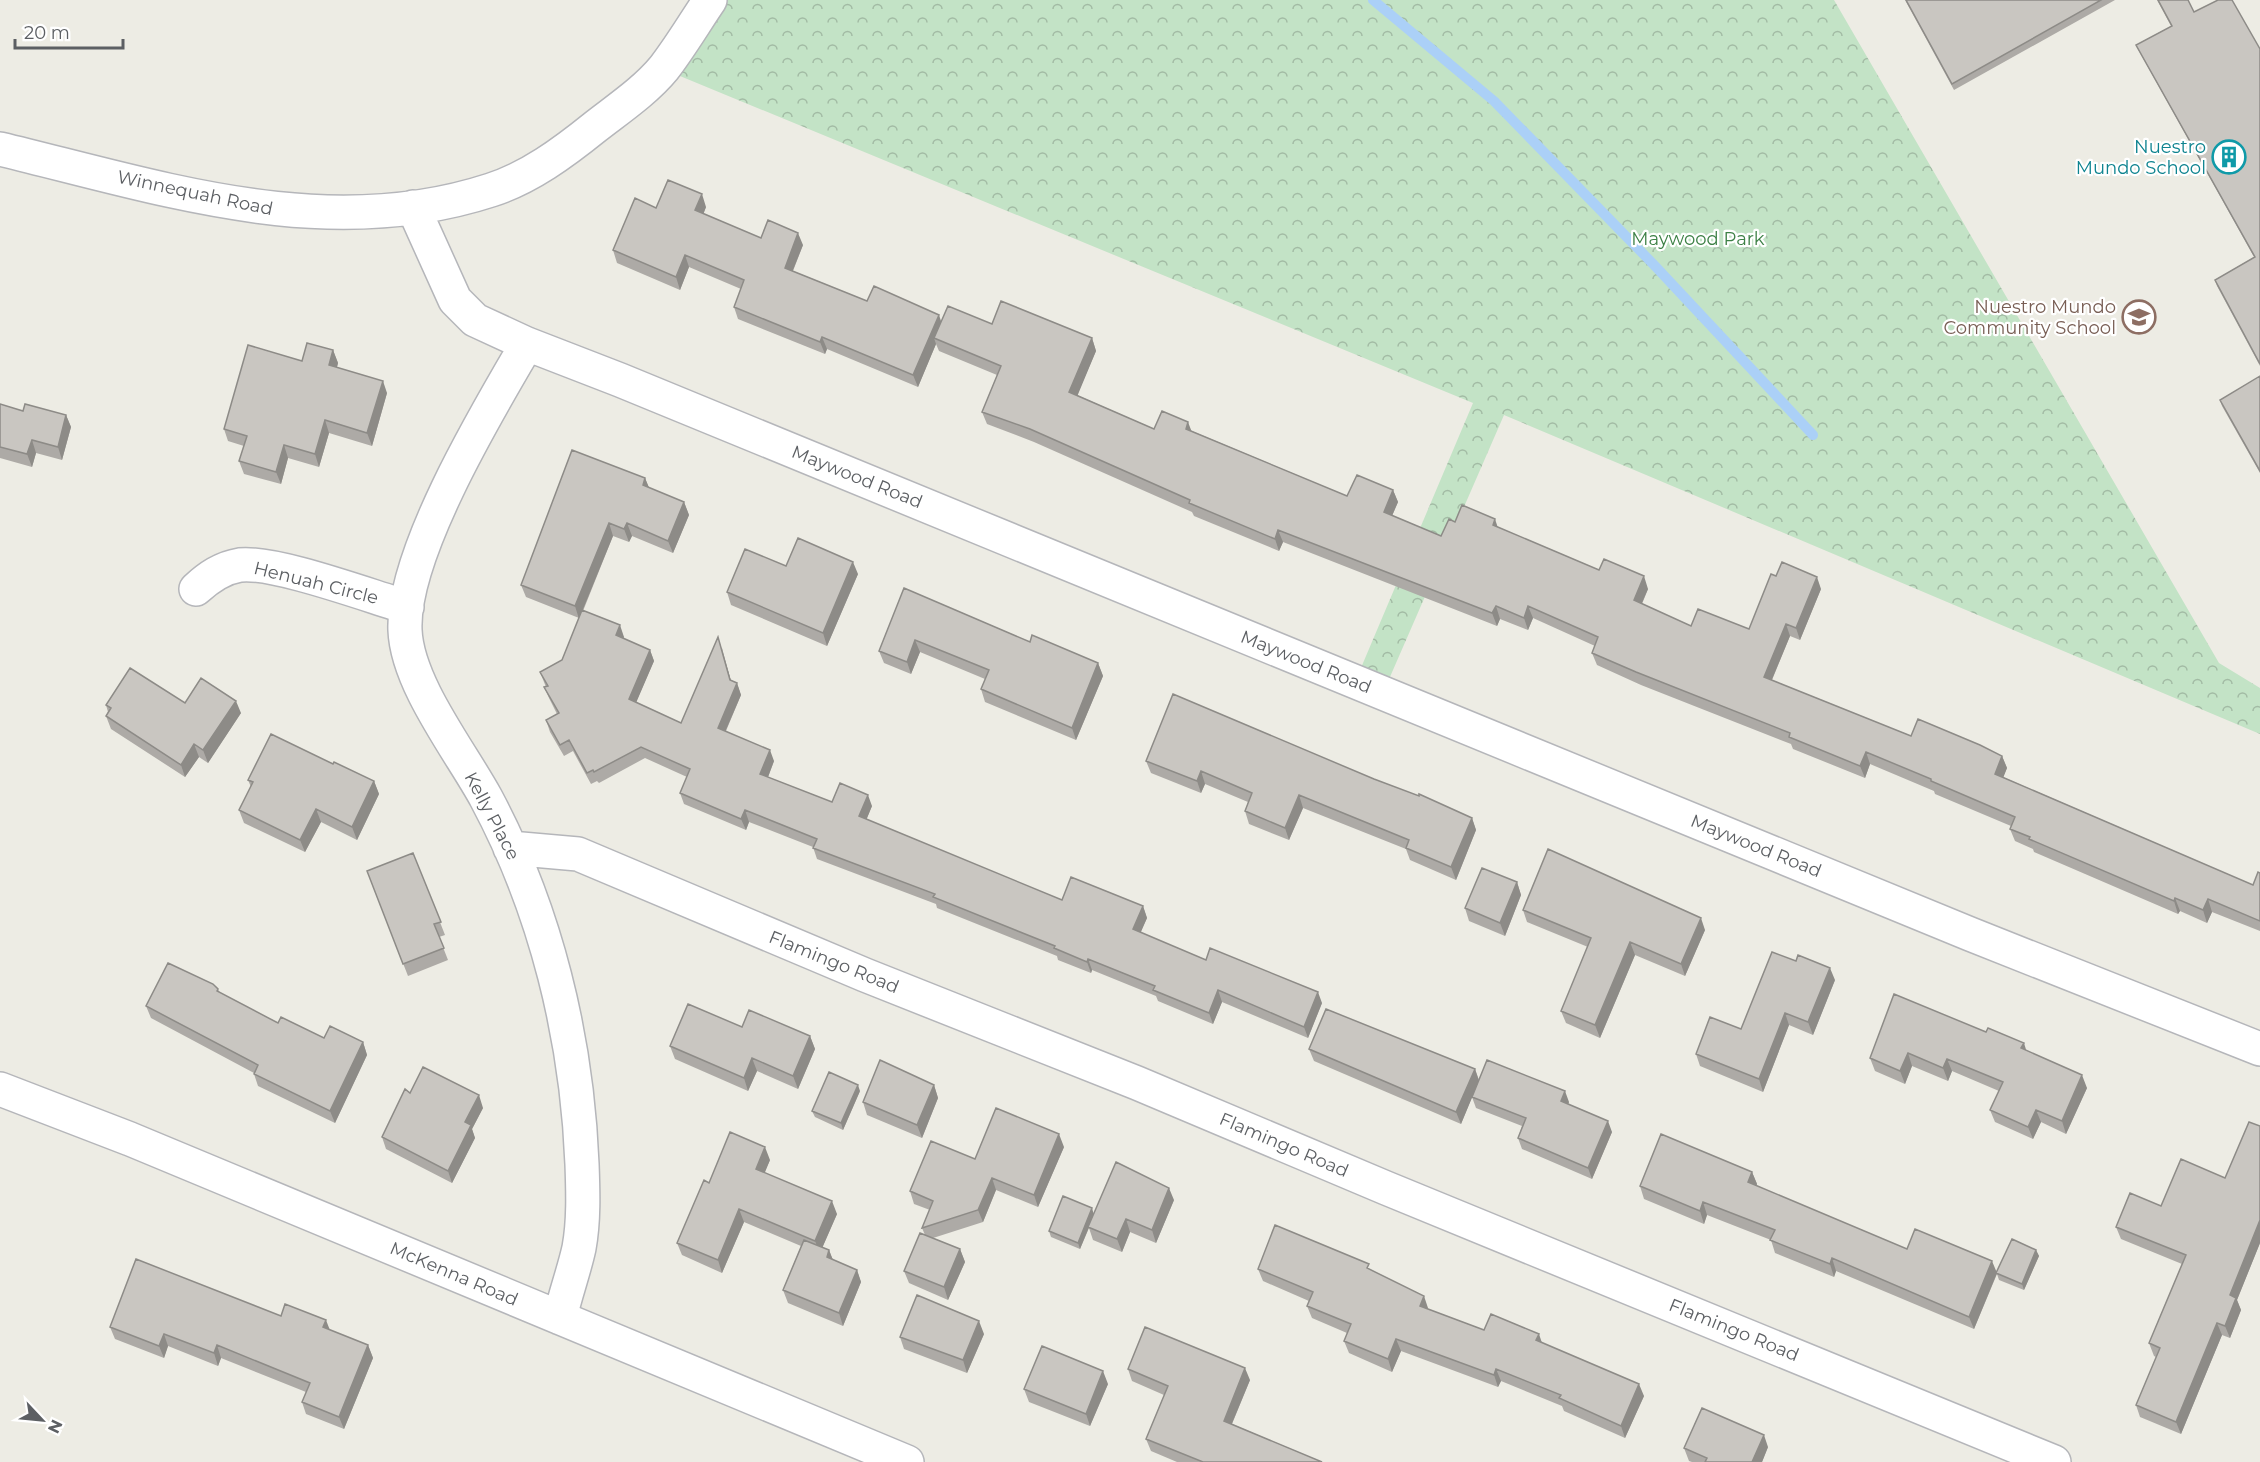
<svg xmlns="http://www.w3.org/2000/svg" width="2260" height="1462" viewBox="0 0 2260 1462" font-family="Montserrat,sans-serif">
<style>
.park{fill:url(#park-crowns)}
.lines{fill:none;stroke-linecap:round;stroke-linejoin:round}
.stream{stroke:#abd0f7;stroke-width:10}
.minor-casing{stroke:#b5b6ba;stroke-width:36}
.minor{stroke:#fff;stroke-width:33}
.wall{fill:#adaaa6}
.shaded-wall{fill:#8d8b87}
.building{fill:#c9c6c1;stroke:#8d8b87;stroke-width:1.5}
.labels{text-anchor:middle;dominant-baseline:central;stroke-width:4.5;stroke-linejoin:round;paint-order:stroke}
.culture-label{font-size:18px;fill:#0d838f;stroke:#fff;text-anchor:end}
.street-label{font-size:18px;fill:#5c5f63;stroke:#fff}
.park-label{font-size:18px;fill:#3d8146;stroke:#fff}
.education-label{font-size:18px;fill:#785e54;stroke:#fff;text-anchor:end}
</style>
<defs>
<pattern id="park-crowns" width="20" height="18" patternUnits="userSpaceOnUse" patternTransform="scale(1.5)"><rect width="20" height="18" fill="#c3e3c6"/><path d="M2 6a3 3 0 1 1 6 0M12 15a3 3 0 1 1 6 0" fill="none" stroke="#a2bba4"/></pattern>
</defs>
<rect width="100%" height="100%" fill="#edece4"/>
<path class="park" d="M710 0H1834L2219 663 2260 688V734L1504 415 1383 693 1355 682 1473 403 663 69Z"/>
<g class="lines">
<path class="stream" d="M1373 0 1494 101 1656 267 1813 435"/>
<g class="minor-casing">
<path id="minor" d="M0 149C162 188 326 244 491 190 529 178 564 152 595 127 618 109 645 91 664 68 681 46 695 22 710 0
M413 207 455 300 475 320 527 344 620 380 1970 934 2260 1049
M527 344C487 412 402 554 405 630 407 684 461 752 486 798 546 910 577 1038 582 1164 583 1191 584 1221 579 1248 574 1271 565 1295 560 1318
M196 589C209 577 222 568 240 565 275 561 369 596 407 607
M510 848 578 854 865 975 1137 1083 1386 1188 2054 1462
M0 1089 130 1139 907 1462"/>
</g>
<use href="#minor" class="minor"/>
</g>
<path class="wall" d="M1905 0H2115L1954 90Z
M2157 0H2188L2194 12 2260 49V366L2217 286 2215 280 2254 257 2139 51 2136 45 2171 26Z
M706 207 703 214 761 238 803 245 793 271 867 301 941 322 992 324 1092 338 1096 351 1077 395 1154 429 1192 431 1347 496 1393 490 1398 502 1392 516 1441 536 1455 522 1498 527 1599 570 1648 589 1642 604 1691 626 1749 629 1821 589 1800 640 1790 636 1772 680 1911 736 2002 756 2007 768 2003 777 2253 885 2260 873V931L2212 912 2207 923 2180 911 2178 914 2034 852 2033 849 2015 841 2010 829 2011 826 1935 794 1934 791 1870 764 1865 778 1793 749 1791 744 1641 685 1597 665 1592 653 1595 646 1533 618 1528 630 1500 619 1497 626 1283 542 1279 551 1194 516 1192 512 1034 442 987 424 982 412 997 375 939 351 936 344 918 387 827 349 825 354 738 319 734 307 741 289 689 267 680 290 617 263 613 250 656 208Z
M333 350 338 363 337 367 387 393 372 446 329 433 319 467 288 458 281 484 244 474 239 461 244 446 228 441 224 429 302 361Z
M2260 376V473L2222 406 2220 400Z
M0 404 23 411 66 415 71 427 62 460 36 453 32 467 0 458Z
M645 478 649 488 684 502 689 515 673 553 632 536 629 542 613 536 583 611 624 637 623 638 650 650 654 661 636 702 681 723 722 648 731 681 737 683 741 695 726 731 774 761 768 777 832 802 872 806 866 820 1062 900 1143 906 1147 918 1140 933 1206 960 1322 1003 1308 1038 1222 1002 1213 1024 1158 1001 1156 996 1092 970 1091 973 1058 960 1057 956 937 908 936 904 817 859 813 847 749 822 746 830 684 804 680 793 687 777 645 758 599 783 597 781 591 784 573 751 564 756 550 732 546 720 557 714 549 698 544 687H546L540 672 562 660 579 618 526 597 521 585Z
M786 566 858 574 827 646 731 605 727 592Z
M904 588 1030 642 1098 663 1103 676 1076 740 985 702 981 689 985 679 920 652 911 674 884 663 879 651Z
M185 703 241 713 208 763 199 757 185 777 111 729 106 716 108 712 106 705Z
M1146 761 1374 779 1472 818 1476 830 1456 880 1410 860 1406 849 1303 808 1289 840 1249 824 1245 811 1248 802 1205 784 1201 793 1151 773Z
M333 764 374 781 379 794 357 840 321 822 305 852 244 823 239 810 251 787 248 780Z
M413 853 445 935 439 937 448 960 408 976 367 871Z
M1517 882 1521 895 1505 936 1469 921 1465 908Z
M1523 910 1705 930 1685 976 1635 955 1600 1038 1566 1023 1561 1011 1588 947 1527 922Z
M1835 980 1813 1035 1789 1025 1763 1092 1700 1066 1696 1054Z
M218 989 220 993 278 1023 324 1038 363 1042 367 1055 335 1123 258 1086 254 1074V1073L151 1018 146 1006Z
M1894 994 2026 1051 2087 1088 2066 1134 2041 1122 2033 1139 1995 1122 1990 1110 1999 1091 1952 1071 1948 1081 1912 1066 1905 1084 1875 1071 1870 1058Z
M742 1027 810 1036 815 1049 798 1089 757 1071 748 1091 675 1059 670 1046Z
M1309 1049 1475 1069 1479 1080 1569 1102 1568 1104 1612 1132 1592 1179 1522 1149 1518 1138 1522 1126 1476 1108 1472 1097 1461 1124 1314 1061Z
M934 1085 938 1098 922 1138 867 1115 863 1102Z
M860 1091 843 1130 815 1117 812 1111Z
M410 1093 483 1108 472 1129 475 1138 452 1183 386 1149 382 1137Z
M2260 1126V1243L2237 1300 2241 1310 2230 1338 2222 1335 2181 1434 2140 1417 2136 1405 2156 1357 2154 1356 2149 1343 2182 1264 2121 1239 2116 1227 2225 1178Z
M1064 1147 1038 1207 996 1190 983 1222 933 1238 960 1249 965 1262 948 1300 909 1283 904 1271 925 1235 922 1228 930 1210 914 1204 910 1191 975 1159Z
M770 1160 764 1173 837 1214 822 1248 829 1250 833 1260 857 1270 861 1282 843 1326 788 1303 783 1290 801 1246 744 1222 722 1273 682 1255 677 1243 709 1183Z
M1752 1172 1757 1184 1756 1186 1907 1249 1997 1272 2036 1250 2039 1256 2024 1290 1999 1280 1997 1274 1974 1329 1836 1271 1834 1277 1775 1253 1771 1240 1707 1215 1704 1224 1644 1199 1640 1186Z
M1174 1200 1156 1243 1130 1232 1122 1252 1093 1240 1089 1228 1080 1249 1051 1237 1049 1231 1094 1214Z
M1258 1269 1371 1271 1428 1309 1484 1330 1542 1343 1644 1396 1625 1438 1564 1411 1562 1406 1501 1381 1498 1387 1401 1351 1392 1372 1349 1353 1344 1341 1347 1333 1312 1318 1307 1306 1309 1301 1263 1281Z
M281 1316 330 1330 368 1345 373 1358 344 1429 306 1414 302 1402 306 1392 221 1358 218 1366 168 1346 164 1358 115 1339 110 1327Z
M984 1334 967 1373 904 1349 900 1337Z
M1128 1369 1250 1380 1232 1424 1322 1462H1177L1151 1451 1146 1439 1164 1395 1132 1381Z
M1108 1384 1090 1426 1029 1402 1024 1389Z
M1768 1447 1762 1462H1692L1689 1461 1684 1448Z"/>
<path class="shaded-wall" d="M702 194 706 207 700 223 695 210Z
M798 233 803 245 789 280 785 268Z
M685 255 689 267 680 290 676 277Z
M939 315 943 327 934 338 936 344 918 387 913 375Z
M822 337 827 349 825 354 820 342Z
M1092 338 1096 351 1074 404 1069 392Z
M333 350 338 363 334 378 329 365Z
M383 381 387 393 372 446 367 433Z
M66 415 71 427 62 460 58 447Z
M325 420 329 433 319 467 315 454Z
M1188 422 1193 435 1186 429Z
M32 440 36 453 32 467 27 454Z
M284 445 288 458 281 484 276 472Z
M645 478 650 490 643 485Z
M1393 490 1398 502 1388 525 1384 512Z
M684 502 689 515 673 553 668 541Z
M1495 519 1499 531 1493 525Z
M609 523 613 536 579 619 575 606Z
M627 523 632 536 629 542 624 529Z
M1278 530 1283 542 1279 551 1275 539Z
M853 562 858 574 827 646 823 633Z
M1644 576 1648 589 1638 612 1634 600Z
M1817 577 1821 589 1800 640 1796 628Z
M1496 606 1500 619 1497 626 1492 613Z
M1528 606 1533 618 1528 630 1524 618Z
M1786 624 1790 636 1768 689 1764 677Z
M620 625 624 637 620 646 616 635Z
M718 637 734 691 737 683 741 695 722 739 718 728 730 680Z
M915 640 920 652 911 674 907 662Z
M650 650 654 661 633 710 629 699Z
M1098 663 1103 676 1076 740 1072 728Z
M236 701 241 713 208 763 203 750Z
M194 744 199 757 185 777 181 765Z
M770 750 774 761 765 785 760 774Z
M1866 752 1870 764 1865 778 1860 766Z
M2002 756 2007 768 2000 786 1995 774Z
M1201 771 1205 784 1201 793 1197 781Z
M374 781 379 794 357 840 352 827Z
M868 795 872 806 863 828 859 816Z
M1299 795 1303 808 1289 840 1285 828Z
M316 809 321 822 305 852 300 840Z
M745 810 749 822 746 830 741 819Z
M1472 818 1476 830 1456 880 1451 867Z
M1517 882 1521 895 1505 936 1500 923Z
M2175 898 2180 911 2178 914 2174 901Z
M2208 899 2212 912 2207 923 2203 910Z
M1143 906 1147 918 1137 941 1133 929Z
M1701 918 1705 930 1685 976 1681 964Z
M1630 942 1635 955 1600 1038 1595 1025Z
M1088 959 1092 970 1091 973 1087 962Z
M1830 968 1835 980 1813 1035 1808 1022Z
M1218 990 1222 1002 1213 1024 1209 1013Z
M1318 992 1322 1003 1308 1038 1304 1027Z
M1785 1013 1789 1025 1763 1092 1759 1079Z
M810 1036 815 1049 798 1089 793 1076Z
M363 1042 367 1055 335 1123 330 1111Z
M2024 1043 2028 1056 2021 1048Z
M1908 1053 1912 1066 1905 1084 1900 1071Z
M752 1058 757 1071 748 1091 744 1078Z
M1947 1059 1952 1071 1948 1081 1943 1068Z
M1475 1069 1479 1081 1461 1124 1456 1112Z
M2082 1075 2087 1088 2066 1134 2062 1121Z
M858 1085 860 1091 843 1130 841 1123Z
M934 1085 938 1098 922 1138 917 1125Z
M1565 1091 1569 1102 1565 1112 1561 1101Z
M479 1095 483 1108 472 1129 475 1138 452 1183 448 1171 465 1122Z
M2036 1110 2041 1122 2033 1139 2028 1127Z
M1608 1121 1612 1132 1592 1179 1588 1168Z
M1059 1134 1064 1147 1038 1207 1034 1195Z
M765 1147 770 1160 761 1182 756 1169Z
M1752 1172 1757 1184 1753 1195 1748 1182Z
M992 1178 996 1190 983 1222 978 1210Z
M1169 1188 1174 1200 1156 1243 1152 1230Z
M832 1201 837 1214 820 1253 815 1241Z
M1703 1202 1707 1215 1704 1224 1700 1211Z
M1092 1208 1094 1215 1080 1249 1078 1243Z
M739 1209 744 1222 722 1273 718 1260Z
M1126 1219 1130 1232 1122 1252 1117 1239Z
M2260 1220V1243L2237 1300 2241 1310 2230 1338 2225 1326 2230 1295Z
M960 1249 965 1262 948 1300 944 1287Z
M829 1250 834 1263 827 1257Z
M2036 1250 2039 1256 2024 1290 2022 1284Z
M1832 1258 1836 1271 1834 1277 1830 1264Z
M1992 1261 1997 1273 1974 1329 1969 1317Z
M857 1270 861 1282 843 1326 839 1313Z
M1424 1296 1428 1308 1424 1318 1420 1306Z
M326 1320 331 1333 323 1327Z
M979 1321 984 1334 967 1373 963 1360Z
M2217 1323 2222 1335 2181 1434 2176 1422Z
M164 1334 168 1346 164 1358 159 1346Z
M1539 1334 1543 1346 1536 1340Z
M1396 1339 1401 1351 1392 1372 1388 1359Z
M217 1345 221 1358 218 1366 214 1353Z
M368 1345 373 1358 344 1429 339 1417Z
M1245 1368 1250 1380 1228 1433 1224 1421Z
M1496 1369 1501 1381 1498 1387 1494 1375Z
M1103 1371 1108 1384 1090 1426 1086 1414Z
M1639 1384 1644 1396 1625 1438 1621 1426Z
M1764 1435 1768 1447 1762 1462H1752Z"/>
<path class="building" d="M1906 0H2101L1952 84Z
M2158 0H2188L2194 12 2218 0H2232L2260 49V364L2215 280 2255 257 2136 45 2172 26Z
M668 180 702 194 695 210 761 238 768 220 798 233 785 268 867 301 874 286 939 315 913 375 822 337 820 342 734 307 744 280 685 255 676 277 613 250 635 198 656 208Z
M1001 301 1092 338 1069 392 1154 429 1162 411 1188 422 1186 429 1347 496 1357 475 1393 490 1384 512 1441 536 1449 519 1455 522 1462 505 1495 519 1493 525 1599 570 1604 559 1644 576 1634 600 1691 626 1698 609 1749 629 1771 574 1776 576 1782 562 1817 577 1796 628 1786 624 1764 677 1911 736 1918 719 1980 745 2002 756 1995 774 2253 885 2258 872 2260 873V921L2208 899 2203 910 2175 898 2174 901 2029 839 2030 837 2010 829 2015 817 1931 781V779L1866 752 1860 766 1789 737 1790 733 1636 672 1592 653 1598 637 1528 606 1524 618 1496 606 1492 613 1278 530 1275 539 1189 503 1190 500 1030 429 982 412 1001 366 934 338 948 306 992 324Z
M307 343 333 350 329 365 383 381 367 433 325 420 315 454 284 445 276 472 239 461 247 436 224 429 248 345 302 361Z
M2260 376V471L2220 400Z
M0 404 23 411 25 404 66 415 58 447 32 440 27 454 0 447Z
M572 450 645 478 643 485 684 502 668 541 627 523 624 529 609 523 575 606 521 585Z
M798 538 853 562 823 633 727 592 745 549 786 566Z
M904 588 1030 642 1032 635 1098 663 1072 728 981 689 989 670 915 640 907 662 879 651Z
M582 610 620 625 616 635 650 650 629 699 681 723 718 637 730 680 737 683 718 728 770 750 760 774 832 802 840 783 868 795 859 816 1062 900 1071 877 1143 906 1133 929 1206 960 1210 948 1318 992 1304 1027 1218 990 1209 1013 1153 990 1155 986 1088 959 1087 962 1054 948 1055 946 933 897 935 894 813 848 817 839 745 810 741 819 680 793 690 769 641 747 594 772 593 770 587 773 569 740 560 745 546 720 559 713 544 687 548 686 540 672 562 660Z
M130 668 185 703 201 678 236 701 203 750 194 744 181 765 106 716 111 708 106 705Z
M1173 694 1374 779 1419 796V794L1472 818 1451 867 1406 848 1409 840 1299 795 1285 828 1245 811 1252 793 1201 771 1197 781 1146 761Z
M271 734 333 764 334 762 374 781 352 827 316 809 300 840 239 810 253 782 248 780Z
M1548 849 1701 918 1681 964 1630 942 1595 1025 1561 1011 1591 938 1523 910Z
M413 853 441 922 434 924 444 948 403 964 367 871Z
M1482 868 1517 882 1500 923 1465 908Z
M1772 952 1796 961 1798 955 1830 968 1808 1022 1785 1013 1759 1079 1696 1054 1710 1017 1741 1029Z
M168 963 213 984 218 989 217 991 278 1023 281 1017 324 1038 330 1026 363 1042 330 1111 254 1074 258 1065 146 1006Z
M1894 994 1986 1032 1988 1028 2024 1043 2021 1048 2082 1075 2062 1121 2036 1110 2028 1127 1990 1110 2003 1082 1947 1059 1943 1068 1908 1053 1900 1071 1870 1058Z
M688 1004 742 1027 749 1010 810 1036 793 1076 752 1058 744 1078 670 1046Z
M1326 1009 1475 1069 1456 1112 1309 1049Z
M880 1060 934 1085 917 1125 863 1102Z
M1487 1060 1565 1091 1561 1101 1608 1121 1588 1168 1518 1138 1526 1118 1472 1097Z
M423 1067 479 1095 465 1122 471 1125 448 1171 382 1137 405 1089 410 1093Z
M829 1072 858 1085 841 1123 812 1111Z
M996 1108 1059 1134 1034 1195 992 1178 978 1210 922 1228 933 1201 910 1191 931 1141 975 1159Z
M2249 1122 2260 1126V1220L2230 1295 2236 1298 2225 1326 2217 1323 2176 1422 2136 1405 2160 1348 2149 1343 2186 1255 2116 1227 2130 1193 2161 1206 2181 1159 2225 1178Z
M730 1132 765 1147 756 1169 832 1201 815 1241 739 1209 718 1260 677 1243 704 1180 709 1183Z
M1661 1134 1752 1172 1748 1182 1907 1249 1915 1229 1992 1261 1969 1317 1832 1258 1830 1264 1770 1240 1775 1230 1703 1202 1700 1211 1640 1186Z
M1116 1162 1169 1188 1152 1230 1126 1219 1117 1239 1088 1227Z
M1063 1196 1092 1208 1078 1243 1049 1231Z
M1275 1225 1369 1264 1367 1268 1424 1296 1420 1306 1484 1330 1491 1314 1539 1334 1536 1340 1639 1384 1621 1426 1559 1398 1561 1395 1496 1369 1494 1375 1396 1339 1388 1359 1344 1341 1351 1324 1307 1306 1313 1292 1258 1269Z
M920 1233 960 1249 944 1287 904 1271Z
M2012 1239 2036 1250 2022 1284 1996 1273Z
M804 1240 829 1250 827 1257 857 1270 839 1313 783 1290Z
M136 1259 281 1316 285 1304 326 1320 323 1327 368 1345 339 1417 302 1402 310 1383 217 1345 214 1353 164 1334 159 1346 110 1327Z
M917 1295 979 1321 963 1360 900 1337Z
M1145 1327 1245 1368 1224 1421 1322 1462H1203L1146 1439 1168 1386 1128 1369Z
M1042 1346 1103 1371 1086 1414 1024 1389Z
M1702 1408 1764 1435 1752 1462H1705L1707 1458 1684 1448Z"/>
<defs>
<g id="building-ring" transform="scale(1.725)"><circle r="9.5" fill="#fff" stroke="#0f9aa8" stroke-width="1.5"/><path d="M-4-6H4V6H1V3H-1V6H-4ZM-2.5-4.3h1.7v1.8h-1.7ZM.8-4.3h1.7v1.8H.8ZM-2.5-1h1.7V.8h-1.7ZM.8-1h1.7V.8H.8Z" fill="#0f9aa8"/></g>
<g id="school-ring" transform="scale(1.725)"><circle r="9.5" fill="#fff" stroke="#8d6e63" stroke-width="1.5"/><path d="M0-5L7-2L0 1L-7-2ZM-4 1L0 2.5L4 1V4Q0 6-4 4Z" fill="#8d6e63"/></g>
</defs>
<g fill-rule="evenodd">
<use href="#building-ring" x="2229" y="157"/>
<use href="#school-ring" x="2139" y="317"/>
</g>
<g class="labels">
<g class="culture-label">
<text x="2206" y="147">Nuestro<tspan x="2206" dy="21">Mundo School</tspan></text>
</g>
<g class="street-label">
<text transform="translate(195 193) rotate(12)">Winnequah Road</text>
<text transform="translate(857 477) rotate(22)">Maywood Road</text>
<text transform="translate(316 583) rotate(14)">Henuah Circle</text>
<text transform="translate(1306 662) rotate(22)">Maywood Road</text>
<text transform="translate(492 816) rotate(62)">Kelly Place</text>
<text transform="translate(1756 846) rotate(22)">Maywood Road</text>
<text transform="translate(834 962) rotate(22)">Flamingo Road</text>
<text transform="translate(1284 1145) rotate(23)">Flamingo Road</text>
<text transform="translate(454 1274) rotate(23)">McKenna Road</text>
<text transform="translate(1734 1330) rotate(22)">Flamingo Road</text>
</g>
<g class="park-label">
<text x="1698" y="239">Maywood Park</text>
</g>
<g class="education-label">
<text x="2116" y="307">Nuestro Mundo<tspan x="2116" dy="21">Community School</tspan></text>
</g>
</g>
<g transform="translate(42 1420) rotate(116)" stroke="#ffffff" stroke-width="4.5" paint-order="stroke">
<path d="M0-4.5L10 22L0 15L-10 22Z" fill="#5c5f63"/>
<text y="-9" font-size="16" font-weight="bold" text-anchor="middle" fill="#5c5f63">N</text>
</g>
<path d="M15 39v9h108v-9" fill="none" stroke="#5c5f63" stroke-width="3"/>
<text x="24" y="39" font-size="18" fill="#5c5f63" stroke="#ffffff" stroke-width="4.5" paint-order="stroke">20 m</text>
</svg>
